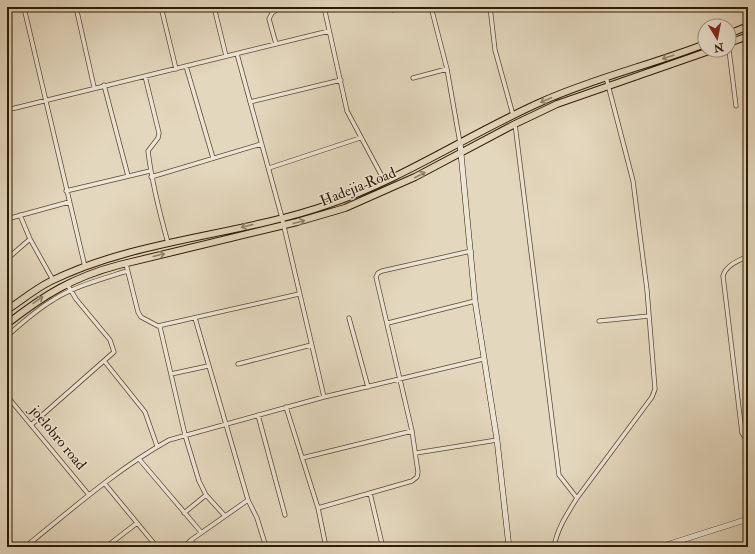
<svg xmlns="http://www.w3.org/2000/svg" width="755" height="554" viewBox="0 0 755 554" font-family="'IM FELL Double Pica',serif">
<style>
.lines{fill:none;stroke-linecap:round;stroke-linejoin:round}
.street-casing{stroke:#5c4931;stroke-width:5}
.secondary-casing{stroke:#2f1a02;stroke-width:6}
.primary-casing{stroke:#2f1a02;stroke-width:8}
.street{stroke:#ede5d4;stroke-width:3.5}
.secondary{stroke:#ede5d4;stroke-width:5}
.primary{stroke:#e3d7bd;stroke-width:6}
.oneway{stroke:#928269}
.labels{text-anchor:middle;dominant-baseline:central;stroke-width:3;stroke-linejoin:round;paint-order:stroke}
.street-label{font-size:15px;fill:#2f1a02;stroke:#ede5d4}
</style>
<rect width="100%" height="100%" fill="#e3d7bd"/>
<filter id="stains"><feTurbulence type="fractalNoise" baseFrequency=".005" numOctaves="4"/><feColorMatrix values="0 0 0 0 .2 0 0 0 0 .09 0 0 0 0 .02 0 0 0 .5 -.17"/></filter>
<radialGradient id="worn" r=".72"><stop offset=".6" stop-color="#630" stop-opacity="0"/><stop offset="1" stop-color="#630" stop-opacity=".3"/></radialGradient>
<g class="lines">
<g class="street-casing">
<path id="street" d="M76 7 94 87
M161 7 176 69
M214 7 226 56
M324 7 347 111 385 182
M392 7 393 10
M431 7 447 69 460 143
M490 7 495 50 513 115
M25 12 85 267
M276 44 269 19 272 13 281 7
M729 50 736 106
M237 54 282 218 324 397
M186 66 213 158
M145 76 159 133 158 138 148 151C152 184 159 211 168 243
M413 78 447 69
M104 85 128 176
M250 102 341 80
M7 110 329 31
M515 124 559 475 577 498C567 514 557 529 554 547
M269 168 360 138
M151 177 261 144
M66 191 150 171
M20 215 30 239 53 280
M7 219 69 202
M748 256C738 261 726 265 723 276L742 433 748 442
M7 259 30 239
M126 264 138 312 141 317 158 326 299 294
M195 318 248 500 257 518 266 547
M349 318 368 387
M599 321 649 316
M388 323 475 301
M160 327 185 435 199 481 206 495 225 516
M7 336C22 323 36 310 53 300 75 286 102 279 127 271
M105 362 145 412 157 446
M238 364 311 345
M171 374 208 366
M7 396 89 495
M286 407 318 508 326 547
M258 415 285 515
M31 425 114 352 110 340 76 299 67 284
M416 453 497 440
M302 458 412 431
M139 459 201 532
M105 484 157 547
M370 493 382 544
M577 498 652 397 655 389 647 290 633 181 606 77
M318 508 412 481 417 477 418 472 412 431 376 277 378 273 382 271 471 251
M184 513 206 495
M191 540 195 547
M25 547C71 510 117 469 169 440L324 397 483 359
M106 547 137 523
M184 547 191 540 248 500"/>
</g>
<g class="secondary-casing">
<path id="secondary" d="M460 143 475 301 497 440 509 547
M660 547 748 519"/>
</g>
<g class="primary-casing">
<path id="primary" d="M729 34 748 26
M729 43 748 36
M7 310C22 300 35 289 51 281 137 239 237 236 327 205 403 179 469 134 541 102 594 78 651 65 705 44
M7 324C44 295 73 277 119 265L297 222 345 208 415 177 515 124 557 104 712 50"/>
</g>
<use href="#street" class="street"/>
<use href="#secondary" class="secondary"/>
<use href="#primary" class="primary"/>
</g>
<defs><path id="oneway-shaft" d="M-6 0H5M1.5-3L5.5 0L1.5 3" fill="none" stroke-width="1.6" stroke-linecap="round" stroke-linejoin="round"/></defs>
<g class="oneway">
<use href="#oneway-shaft" transform="translate(668 57) rotate(162)"/>
<use href="#oneway-shaft" transform="translate(546 100) rotate(157)"/>
<use href="#oneway-shaft" transform="translate(420 175) rotate(-27)"/>
<use href="#oneway-shaft" transform="translate(299 222) rotate(-15)"/>
<use href="#oneway-shaft" transform="translate(247 226) rotate(166)"/>
<use href="#oneway-shaft" transform="translate(159 255) rotate(-14)"/>
<use href="#oneway-shaft" transform="translate(38 300) rotate(-35)"/>
</g>
<g class="labels">
<g class="street-label">
<text transform="translate(358 187) rotate(-22)">Hadejia Road</text>
<text transform="translate(58 438) rotate(50)">joelobro road</text>
</g>
</g>
<rect width="755" height="554" fill="none" stroke="#e3d7bd" stroke-width="24"/>
<rect x="8" y="8" width="739" height="538" fill="none" stroke="#2f1a02" stroke-width="2"/>
<rect x="12" y="12" width="731" height="530" fill="none" stroke="#2f1a02"/>
<g transform="translate(717 38) rotate(170)"><circle r="19" fill="#ede5d4" stroke="#a19480"/>
<path d="M0-3L7 15L0 10L-7 15Z" fill="#8f2418"/>
<text y="-6" font-size="11" font-weight="bold" text-anchor="middle" fill="#2f1a02">N</text>
</g>
<rect width="100%" height="100%" filter="url(#stains)"/>
<rect width="100%" height="100%" fill="url(#worn)"/>
</svg>
